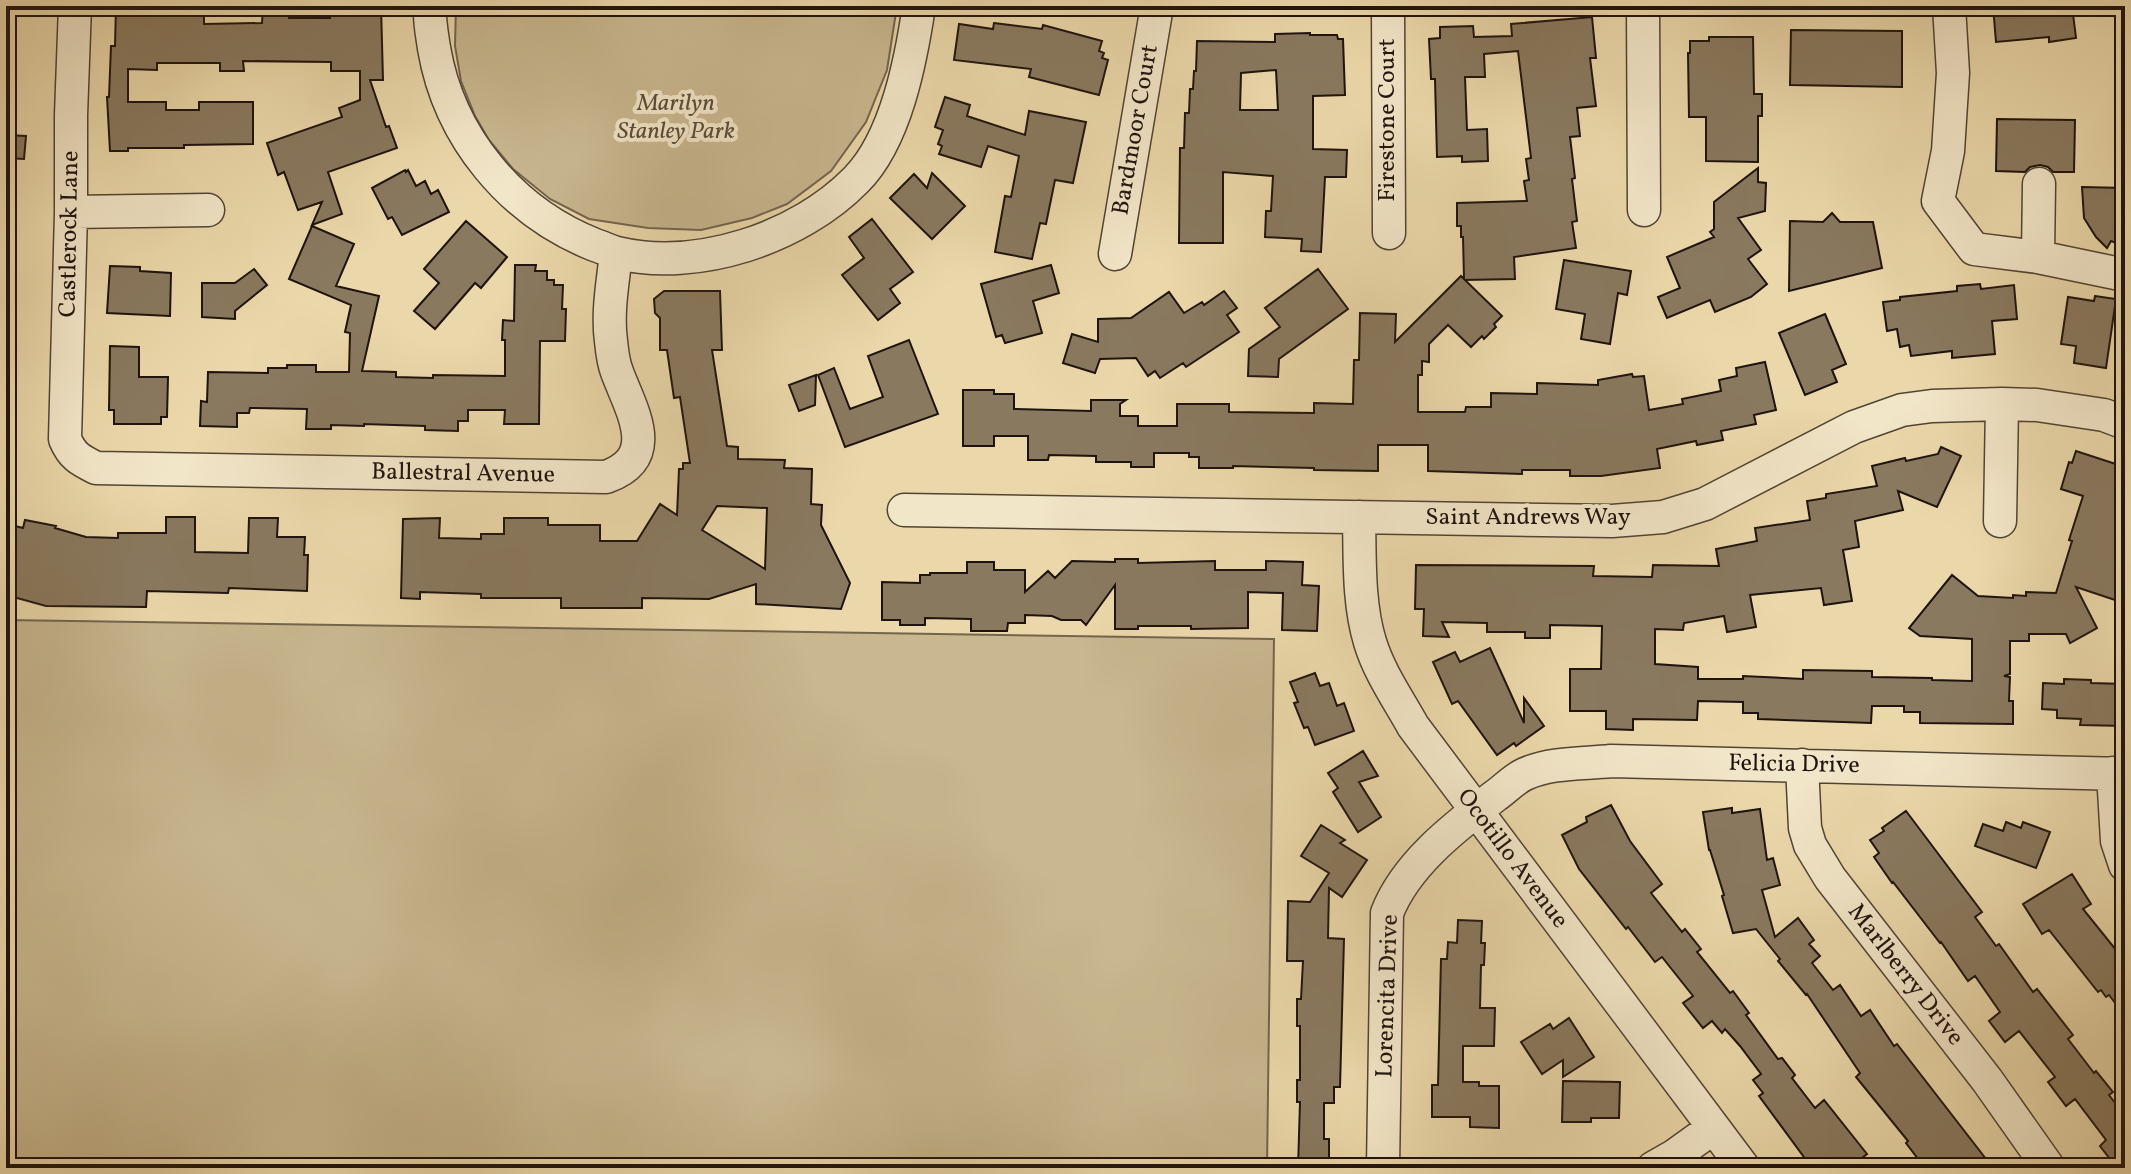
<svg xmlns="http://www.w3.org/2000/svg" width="2131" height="1174" viewBox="0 0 2131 1174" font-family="Vollkorn,serif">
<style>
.green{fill:#c8b78f;stroke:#73654e;stroke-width:2}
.building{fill:#89795f;stroke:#1e130e;stroke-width:2;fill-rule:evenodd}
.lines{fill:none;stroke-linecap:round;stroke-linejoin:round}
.minor-casing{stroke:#514435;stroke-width:35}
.minor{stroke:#f2e6c8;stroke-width:32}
.labels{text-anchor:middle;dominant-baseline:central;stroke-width:8;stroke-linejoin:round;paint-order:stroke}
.park-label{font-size:24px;font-style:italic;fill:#5a4c3b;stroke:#f2e6c8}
.street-label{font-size:24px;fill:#1e130e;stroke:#f2e6c8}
</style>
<rect width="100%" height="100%" fill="#ebd8aa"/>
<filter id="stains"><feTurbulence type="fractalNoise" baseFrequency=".0025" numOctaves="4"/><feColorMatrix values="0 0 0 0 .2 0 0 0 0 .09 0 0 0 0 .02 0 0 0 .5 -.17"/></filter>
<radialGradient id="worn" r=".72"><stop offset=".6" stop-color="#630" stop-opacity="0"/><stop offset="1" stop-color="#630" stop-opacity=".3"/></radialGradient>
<path class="green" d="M456 6H897L887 70 866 122 831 171 787 204 752 218 701 230 648 228 589 219 550 199 513 169 489 140 475 116 461 81 455 46Z
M6 620 1274 639 1267 1168H6Z"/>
<path class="building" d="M116 6H204V24L262 23 263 6H289V18H330V6H381L383 80H370L386 127 389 126 397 148 328 172 342 214 312 225 322 202 298 210 284 172 278 175 267 143 342 117 339 108 360 100V71H331V62L243 61 244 71H220V63H157V70L128 69V102H166V110H199V102H253V144L184 145V148H128V151H110L107 97H109L111 46H115Z
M1993 6H2072L2076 38 2049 42V37L1996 42Z
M1592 17 1596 58H1590L1596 106 1577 108 1580 136 1570 137 1575 178 1572 179 1577 221 1572 222 1576 248 1514 257 1515 279 1465 280 1502 316 1494 324 1496 327 1484 339 1482 336 1471 347 1448 325 1429 344V362L1422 361V375H1418V412H1465L1466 407H1491V393L1537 394V383L1598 385V380L1632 374 1633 377 1644 376 1649 410 1683 404 1682 399 1721 391 1719 380 1737 376 1736 368 1765 362 1776 410 1754 415 1756 424 1721 431 1723 440 1697 445 1696 441 1657 449 1660 468 1601 476H1570V470H1522V474L1428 471V445H1378V471L1314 470V468L1233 466V468H1199V457H1189V453H1154V467H1131V462H1096V456L1049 455 1048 460H1028V436H994V446H963V390H994V394H1014V409L1091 411V400H1126L1120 404V416H1138V426H1177V404H1229V412L1314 413V403L1353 404 1354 360H1359L1360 313 1396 314 1395 342 1461 276 1464 279 1463 237H1461V226H1457V203L1527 201 1524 181 1529 180 1526 159 1531 158 1518 51 1484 54 1485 77H1465L1467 130 1487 129 1488 161 1462 162V156L1437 157 1435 79H1431L1429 39 1440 38V27L1473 26 1474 37 1512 36 1511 24Z
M994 23 1042 29 1043 25 1102 41 1099 51 1104 53 1102 58 1108 60 1099 95 1029 77 1031 69 954 60 959 24 993 29Z
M1791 30 1902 31V87L1790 85Z
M1310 33V35H1337L1338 39H1343L1345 95 1313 96V149L1347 150 1346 177H1325L1321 252 1301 251 1302 239 1265 237 1266 211H1271L1273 176 1223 172V243H1179L1180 148H1184L1185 113H1189L1190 89H1193L1194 71H1196L1197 41 1275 42V34ZM1276 70 1278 110H1240L1241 73Z
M1709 37H1753L1754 94H1762V116H1758V162L1706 161V117H1689L1688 53H1690V41H1709Z
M945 97 970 105 967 116 1025 135 1029 111 1086 122 1073 183 1055 180 1046 224 1040 223 1032 259 995 252 1005 196 1011 197 1019 156 988 146 981 167 939 154 942 146 938 144 943 130 935 127Z
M1997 119 2075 120 2074 172H2053L2048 167 2040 165 2030 167 2025 172 1996 171Z
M6 135 26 136 24 159 6 158Z
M1758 168V182L1766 183 1765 211 1738 218 1761 250 1748 259 1767 284 1751 297 1715 312 1710 300 1667 318 1658 297 1680 288 1667 257 1714 237 1710 232 1714 229V202Z
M405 170 406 172 408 170 416 186 425 181 431 194 438 190 449 212 402 235 392 217 388 219 372 188Z
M932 173 965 206 932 239 890 198 914 174 927 188Z
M2082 187 2125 188V246L2111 241 2107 248 2096 237 2084 218Z
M1832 213 1840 222H1873L1882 268 1789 291 1790 221 1823 222Z
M872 219 913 272 890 289 900 303 878 320 842 275 864 258 849 237Z
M466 221 507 257 481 288 475 283 435 329 414 311 439 283 424 269Z
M312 226 354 244 336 286 379 296 362 371 396 372V377L433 378V375L505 376V340H502L503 320 514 321 515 265H536L535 271H547V280H554V285H563L562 309H566L565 341H540L539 424H504L505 410H468V421H458V431L425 430V426L364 424V426L331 425V429H306L307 409 250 408 249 413H237V427L200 426 201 401 207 402 208 372 268 373V368H287V365H316V372H349L350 333 345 332 351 305 289 279Z
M1564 260 1631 271 1627 295 1618 293 1610 344 1581 339 1585 314 1556 309Z
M1051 265 1059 293 1033 301 1042 333 1005 343 1002 335 996 337 981 284Z
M110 266 140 267V271L171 273 170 316 107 313Z
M254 269 267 285 235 311V319L202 317V283H235Z
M1318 269 1348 309 1279 359 1278 377 1248 376 1249 349 1280 327 1265 308Z
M1980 284 1981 289 2014 285 2017 319 1992 321 1995 354 1952 358V351L1911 356 1909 345 1900 347 1897 329 1887 331 1883 302 1900 300V297L1957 291V286Z
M664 291H720L722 350H712L727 446 738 447V459L785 460 784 468 812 469 811 504 822 505 821 525 850 583 841 609 756 604V584L709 599 642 598V608H561V598H481V594L420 592V599L401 598 403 519 440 518 439 538 481 539V534H504V518H548V525H600V541H637L660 504 677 515 679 469H683V463H690L680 397 674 398 667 350H660V318L655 313 654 299ZM717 506 767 508 765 569 702 530Z
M1224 291 1237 308 1227 315 1239 332 1186 367 1183 363 1160 378 1155 371 1148 376 1136 358 1100 359 1095 373 1063 363 1072 334 1098 342V319L1131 318 1169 292 1184 313 1202 302 1204 305Z
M2095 296 2116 299 2106 368 2074 363 2076 346 2061 344 2068 297 2094 301Z
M1825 314 1846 364 1832 370 1837 382 1805 395 1779 333Z
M909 340 938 414 845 447 818 375 834 368 850 409 883 397 868 356Z
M110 346 139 347V377H168L167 417H161V424H114V410H109Z
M816 375 815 405 799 411 789 385Z
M1941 447 1961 456 1937 507 1898 491 1903 510 1855 521 1859 547 1843 550 1852 601 1824 605 1821 588 1750 595 1756 627 1727 632 1724 616 1684 623 1683 630 1655 629V664L1698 667V679H1743V676L1803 679V670L1872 671V677L1932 678V680L1972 681V639L1920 636 1909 628 1952 575 1978 596 2013 598V595L2026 596V592L2056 593 2072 541 2069 540 2083 496 2061 489 2069 462 2072 463 2076 451 2125 467V563L2121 577 2125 579 2118 601 2076 587 2097 628 2070 643 2066 634H2029V641H2010V674L2004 676 2010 677 2009 701H2013V724L1920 723V712H1904V706H1872L1871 723 1758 719V713H1743V702L1698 701 1697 720 1633 719V730L1606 729V711H1570V669H1601L1602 626 1550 625V638H1525V632H1487V623L1442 622 1449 637 1423 636 1424 609H1415L1416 565 1594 566 1593 576 1652 577 1653 565 1719 566 1716 549 1757 541 1755 528 1810 520 1807 501 1826 498V494L1877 486 1872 466 1905 458 1906 461 1938 454Z
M166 517H195V552L248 553 249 518H278L277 537H305L304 555H308L307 591 229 588 228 593 147 591 146 607 46 606 6 595V556L15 526 23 528 25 520 56 526 55 528 86 537 118 538V533H166Z
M1115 559H1138V563L1215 561V570H1266V561L1303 562 1302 585 1319 586 1317 631 1282 630 1283 593 1248 592V628L1191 629V626H1138V629H1115V585L1086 625 1081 620H1061L1052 616 1025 615V623H1008L1007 631H971V619L925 618V625H900V620H882V582L920 583V575H930V573H967V562H994V570H1025V592L1048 571 1055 578 1072 561 1115 562Z
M1490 648 1524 723V698L1544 726 1516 746 1514 743 1497 755 1458 701 1452 704 1433 662 1455 652 1460 662Z
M1315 673 1320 686 1329 683 1337 706 1344 703 1354 731 1315 745 1308 727 1304 728 1294 703 1298 702 1290 682Z
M2064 679 2091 680V683L2125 684V726L2080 725 2081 719 2057 718V710L2042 709 2043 683 2064 684Z
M1363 751 1378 776 1359 782 1381 817 1358 832 1333 792 1338 788 1328 773Z
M1611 805 1630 841 1662 884 1651 893 1682 932 1685 929 1701 949 1697 952 1730 993 1733 991 1749 1013 1746 1015 1778 1059 1782 1058 1795 1075 1792 1078 1815 1108 1824 1100 1867 1154 1849 1168H1812L1759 1096 1763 1093 1753 1080 1761 1074 1740 1046 1725 1029 1722 1033 1712 1021 1703 1028 1683 1003 1693 996 1662 957 1655 962 1628 927 1626 929 1579 869 1562 835 1587 822 1586 817Z
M1732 808V813L1760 809 1767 860 1773 858 1780 885 1762 890 1775 937 1798 918 1814 940 1809 944 1820 956 1812 963 1833 990 1840 985 1861 1016 1870 1010 1894 1046 1897 1044 1993 1168H1925L1906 1143 1908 1141 1856 1077 1860 1073 1807 994 1806 995 1778 961 1780 959 1756 929 1733 933 1722 896 1724 895 1710 850H1709L1703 812Z
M1906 811 1982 912 1975 917 1996 946 1999 944 2033 992 2037 989 2073 1035 2068 1039 2094 1073 2096 1071 2113 1092 2109 1095 2125 1116V1168H2117L2100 1146 2106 1140 2075 1099 2066 1106 2048 1082 2055 1077 2019 1031 2005 1042 1989 1021 2000 1012 1975 976 1968 981 1941 942 1940 943 1893 882 1892 883 1874 857 1879 853 1870 840 1884 831 1882 828Z
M2006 822 2021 828 2023 822 2050 832 2036 868 1975 846 1983 824 2003 831Z
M1321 825 1345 840 1340 843 1367 860 1342 897 1329 888 1328 938 1344 939 1340 1087H1334V1103H1324V1139H1329V1168H1298L1300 1102H1297V1080H1300V1026H1297V999H1301L1303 961H1287L1288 901 1310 902 1329 873 1301 856Z
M2072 874 2091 904 2083 909 2116 950 2125 943V1016L2109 995 2106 997 2101 990 2098 992 2049 930 2042 934 2023 904Z
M1458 920 1482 921 1481 943H1485L1484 965H1481L1480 1008H1495L1494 1046H1463V1082H1479V1086H1499V1128L1470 1127V1117H1432V1085H1438L1441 959H1447L1448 942 1457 943Z
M1569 1018 1594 1057 1563 1077V1060L1542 1074 1521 1042 1550 1024 1553 1029Z
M1563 1081 1620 1082 1619 1118H1591V1122H1562Z"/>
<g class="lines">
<g class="minor-casing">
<path id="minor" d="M75 6 71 115V212L65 439C72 456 80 460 96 468L606 477C662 457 631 410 617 372 613 362 612 351 611 341 607 312 613 282 616 253
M430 6C429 20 432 34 434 48 449 137 511 212 595 245 602 247 609 251 617 253 698 272 799 238 856 180 896 140 911 60 919 6
M1388 6 1389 233
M1643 6 1644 210
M1949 6 1953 73 1948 151 1938 201 1974 249 2038 257 2125 275
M71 212 208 210
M1115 254 1157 6
M2038 257 2039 184
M904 510 1612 521 1663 517 1705 504 1854 427 1902 410 1932 406 2002 404 2037 405 2104 415 2125 423
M1359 517C1360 558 1358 603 1370 642 1379 672 1398 699 1413 726L1744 1168
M2000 521 2002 404
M1802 765 1805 828 1810 845 1830 878 1987 1080 2049 1168
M2113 773 2117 841 2125 865
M1383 1168 1387 913C1406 864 1455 827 1495 796 1505 789 1514 779 1525 774 1552 762 1582 764 1611 761L2125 774
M1653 1168 1674 1156 1713 1128"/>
</g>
<use href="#minor" class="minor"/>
</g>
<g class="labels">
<g class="park-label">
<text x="676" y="104">Marilyn<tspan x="676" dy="28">Stanley Park</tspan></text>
</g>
<g class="street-label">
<text transform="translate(1388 120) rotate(-90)">Firestone Court</text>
<text transform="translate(1136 130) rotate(-80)">Bardmoor Court</text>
<text transform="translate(70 234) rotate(-89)">Castlerock Lane</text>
<text transform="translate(463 474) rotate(1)">Ballestral Avenue</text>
<text x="1528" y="518">Saint Andrews Way</text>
<text transform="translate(1794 765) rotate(1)">Felicia Drive</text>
<text transform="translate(1512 859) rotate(53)">Ocotillo Avenue</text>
<text transform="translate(1905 975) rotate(52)">Marlberry Drive</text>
<text transform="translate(1388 996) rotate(-88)">Lorencita Drive</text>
</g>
</g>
<rect width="2131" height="1174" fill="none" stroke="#ebd8aa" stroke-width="32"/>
<rect x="8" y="8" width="2115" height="1158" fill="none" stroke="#1e130e" stroke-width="4"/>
<rect x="16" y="16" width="2099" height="1142" fill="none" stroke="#1e130e" stroke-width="2"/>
<rect width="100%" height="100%" filter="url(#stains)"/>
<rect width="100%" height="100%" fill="url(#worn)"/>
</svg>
